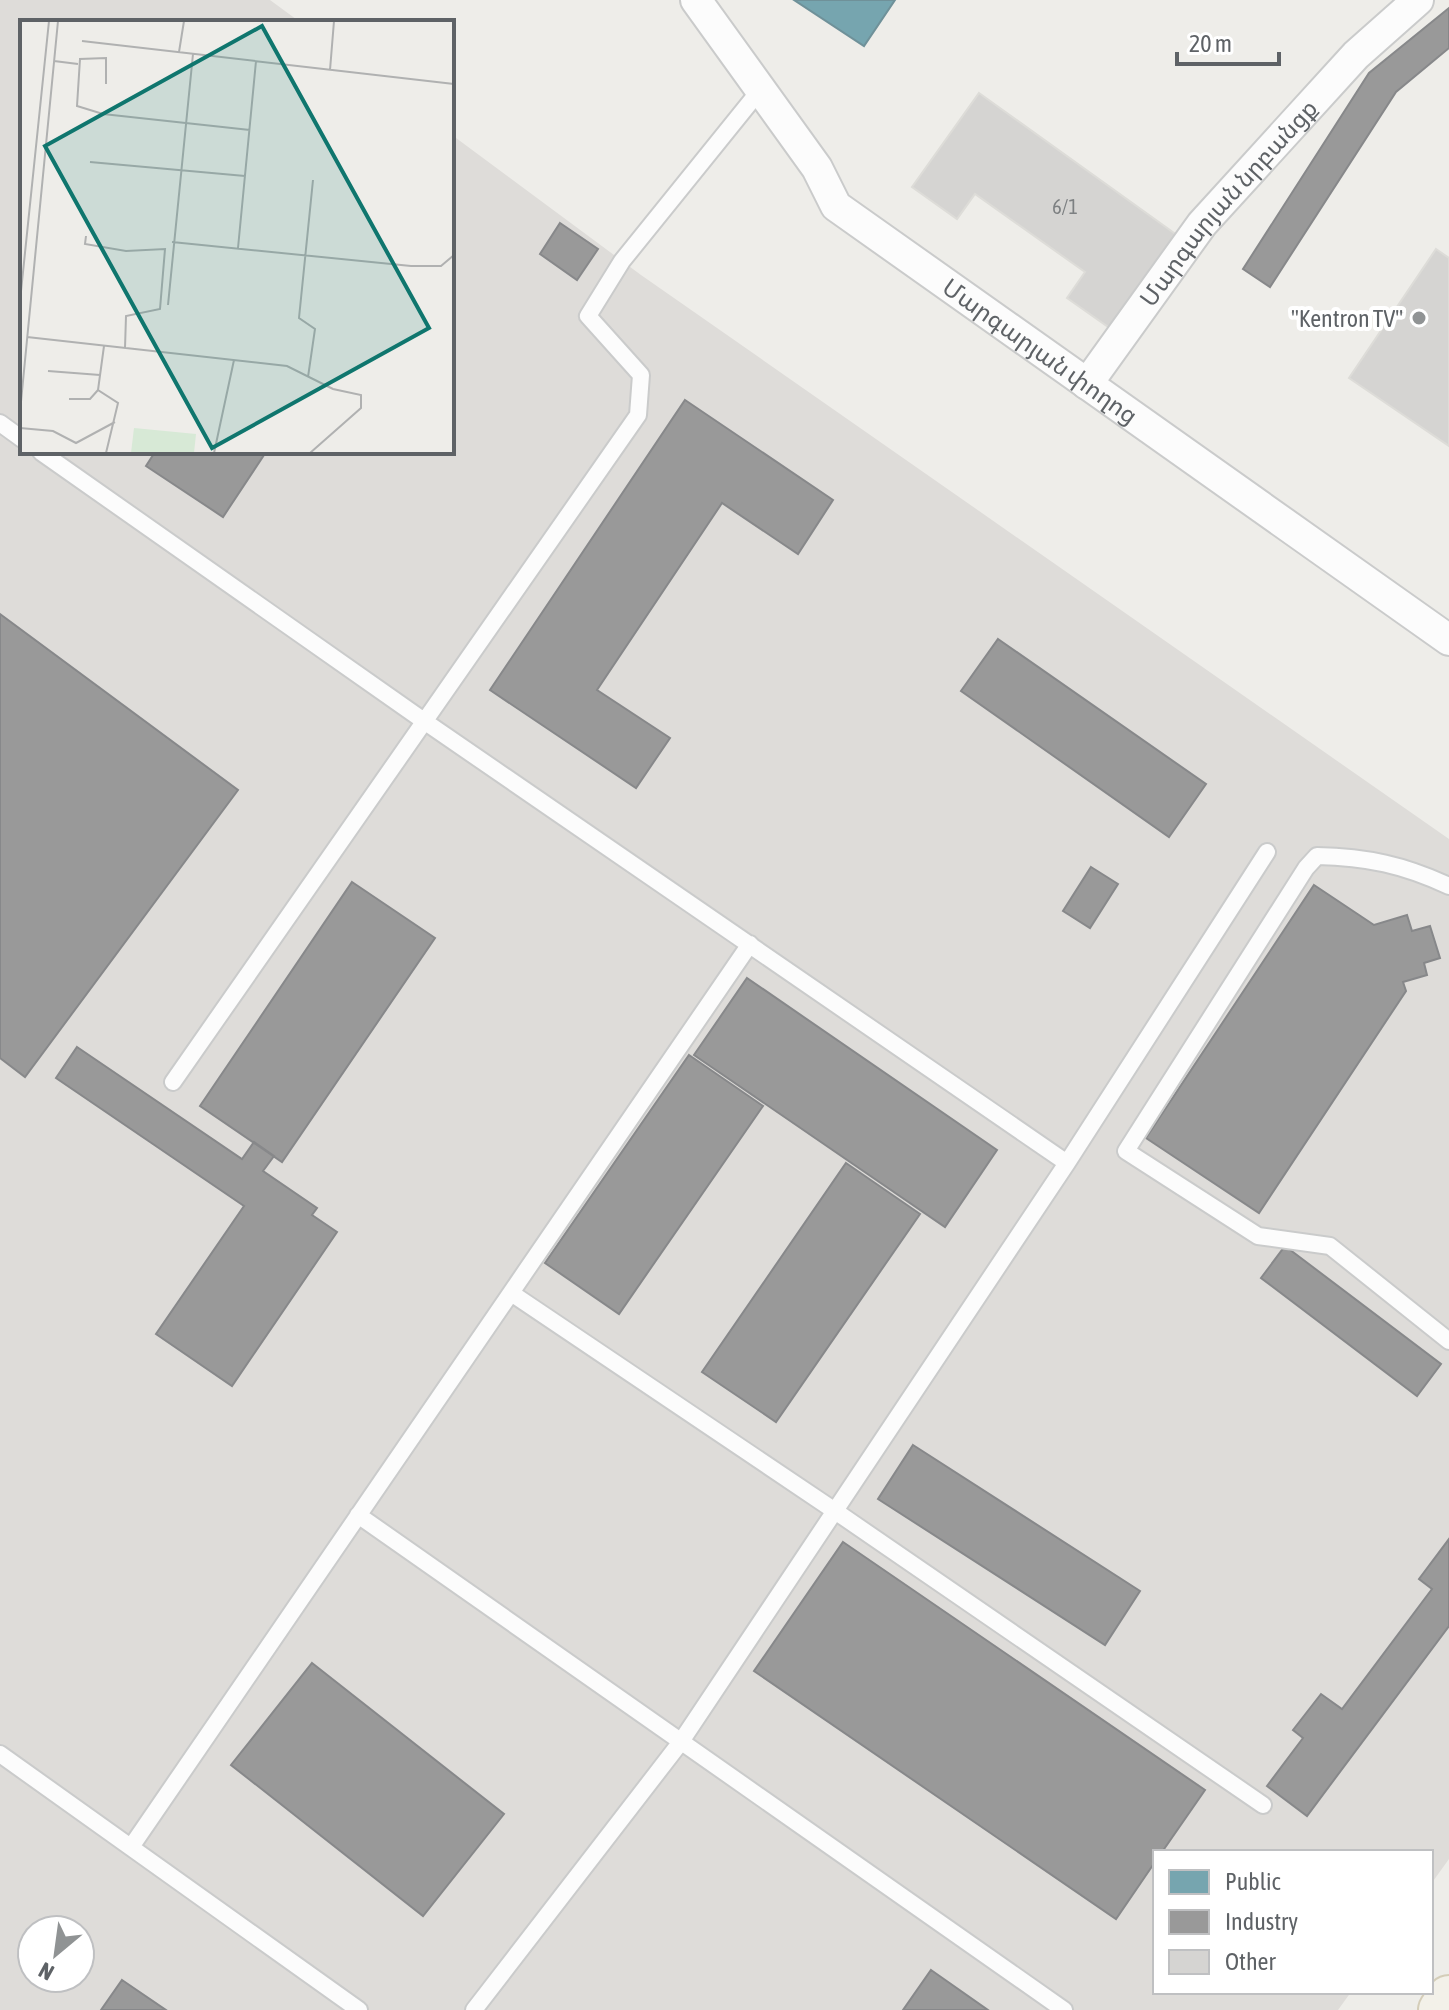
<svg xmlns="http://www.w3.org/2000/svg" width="1449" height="2010" viewBox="0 0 1449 2010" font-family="'Asap Condensed','Noto Sans Armenian',sans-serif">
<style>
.industrial{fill:#dedcd9;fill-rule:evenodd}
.public{fill:#76a5af;stroke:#6f9199;stroke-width:2}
.industry{fill:#999;stroke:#87888a;stroke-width:2}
.building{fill:#d5d4d2;stroke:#dddcd8;stroke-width:2}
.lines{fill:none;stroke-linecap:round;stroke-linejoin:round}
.service-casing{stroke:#cacbcb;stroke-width:20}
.minor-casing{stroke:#cacbcb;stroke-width:34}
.primary-casing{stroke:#d4cdb8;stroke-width:48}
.service{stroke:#fcfcfc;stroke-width:16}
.minor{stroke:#fcfcfc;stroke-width:30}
.primary{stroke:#f3f1e9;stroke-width:44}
.poi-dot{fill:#909394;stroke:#fff;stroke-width:3}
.labels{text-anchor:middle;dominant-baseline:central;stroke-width:8;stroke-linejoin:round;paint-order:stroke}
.number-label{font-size:20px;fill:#7d8082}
.street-label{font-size:24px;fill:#5e6266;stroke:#fff}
.poi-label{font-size:24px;fill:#5e6266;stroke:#fff;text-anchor:end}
.inset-road{fill:none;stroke:#b0b1b1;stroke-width:2}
.view{fill:#0f766e;fill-opacity:0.15;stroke:#0f766e;stroke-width:4}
.inset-edge{fill:none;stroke:#5e6266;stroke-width:4}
</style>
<rect width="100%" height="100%" fill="#eeede9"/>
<path class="industrial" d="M0 0H270L300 22H22V452H452V135L641 275 1449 839V1859L1431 1884V1852H1155V1992H1351L1338 2010H0ZM32 1930H80V1978H32Z"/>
<path class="public" d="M794 0H895L864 46Z"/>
<path class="industry" d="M1449 8V48L1396 92 1270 287 1243 269 1369 73Z
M560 223 598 249 577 280 540 254Z
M685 400 833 500 798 554 722 503 597 690 670 738 636 788 490 690Z
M155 452H266L223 517 146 466Z
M0 614 238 790 25 1077 0 1058Z
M998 639 1206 784 1169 837 961 691Z
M1091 867 1118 884 1090 928 1063 911Z
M352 882 435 938 282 1162 200 1106Z
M1314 885 1374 925 1407 915 1412 931 1430 926 1440 958 1424 963 1427 975 1403 982 1406 991 1259 1213 1146 1138Z
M747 978 997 1150 945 1227 694 1055Z
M77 1047 242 1159 254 1142 274 1156 263 1171 317 1208 312 1215 337 1232 232 1386 156 1334 244 1206 56 1078Z
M689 1055 763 1106 619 1314 545 1263Z
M846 1163 920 1214 776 1422 702 1372Z
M1285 1246 1441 1364 1417 1396 1261 1278Z
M913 1445 1140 1591 1105 1645 878 1499Z
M1449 1539V1626L1307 1816 1267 1786 1303 1738 1293 1730 1321 1694 1342 1709 1432 1589 1419 1579Z
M843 1542 1205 1790 1162 1852H1155V1862L1116 1919 754 1671Z
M312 1663 504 1814 423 1916 231 1765Z
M931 1970 988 2010H903Z
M122 1980 166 2010H101Z"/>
<path class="building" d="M979 93 1181 238 1114 331 1067 298 1085 272 975 194 957 219 912 187Z
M1436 249 1449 258V446L1349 378Z"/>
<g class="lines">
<g class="service-casing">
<path id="service" d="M0 423 22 439
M41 452 424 721 1067 1163
M1449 886C1404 865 1367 857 1317 856L1306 868 1126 1151 1258 1236 1330 1246 1449 1341
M173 1082 638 415 641 375 588 316 622 261 760 90
M511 1293 835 1511 1263 1805
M358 1515 1064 2010
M0 1754 359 2010
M131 1847 750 944
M474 2010 680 1743 1067 1163 1267 852"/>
</g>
<g class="minor-casing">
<g id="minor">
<path id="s1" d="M696 0 817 168 836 206 1449 640"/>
<path id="s2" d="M1087 384 1202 224 1356 55 1418 0"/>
</g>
</g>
<g class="primary-casing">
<path id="primary" d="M1441 2010 1449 1998"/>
</g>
<use href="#service" class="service"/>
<use href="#minor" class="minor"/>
<use href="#primary" class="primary"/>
</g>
<circle class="poi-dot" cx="1419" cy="318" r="8"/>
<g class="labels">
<g class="number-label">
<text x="1065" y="206">6/1</text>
</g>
<g class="street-label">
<text stroke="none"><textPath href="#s2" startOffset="230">Մարգարյան նրբանցք</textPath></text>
<text stroke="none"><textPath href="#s1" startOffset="500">Մարգարյան փողոց</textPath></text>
</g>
<g class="poi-label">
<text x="1403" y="318">"Kentron TV"</text>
</g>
</g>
<g transform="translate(20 20)">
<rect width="434" height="434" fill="#eeede9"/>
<path d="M114 408 176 414 174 433H111Z" fill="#d7e9d6"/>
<path class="inset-road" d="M62 21 434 64M159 32 164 1M34 41 58 44M310 50 314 1M86 64V38L60 39 57 86 83 94 230 110M70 142 225 156M66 216 65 224 106 231 145 229 140 289 106 296 105 328M152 222 391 246H421L434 235M218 228 236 41M0 281 29 1M148 285 173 34M7 317 267 346 313 369 341 375V388L290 433M84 326 78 370 98 383 86 433M28 351 80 355M288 357 295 309 279 298 293 160M49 379H70L78 370M0 392 38 1M0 408 33 411 56 423 95 402M194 433 214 340"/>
<path class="view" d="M242 6 409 308 192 428 25 126Z"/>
<rect width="434" height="434" class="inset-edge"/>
</g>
<rect x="1153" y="1850" width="280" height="144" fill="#ffffff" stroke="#bfc0c2" stroke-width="2"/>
<rect x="1169" y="1870" width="40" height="24" fill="#76a5af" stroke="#bfc0c2" stroke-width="2"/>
<text x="1225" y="1890" font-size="24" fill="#5e6266">Public</text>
<rect x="1169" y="1910" width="40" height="24" fill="#999999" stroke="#bfc0c2" stroke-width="2"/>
<text x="1225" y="1930" font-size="24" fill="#5e6266">Industry</text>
<rect x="1169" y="1950" width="40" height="24" fill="#d5d4d2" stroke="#bfc0c2" stroke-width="2"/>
<text x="1225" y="1970" font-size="24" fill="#5e6266">Other</text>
<g transform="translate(56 1954) rotate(209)"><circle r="38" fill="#ffffff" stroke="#bfc0c2" stroke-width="2"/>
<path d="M0-6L14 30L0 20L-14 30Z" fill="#909394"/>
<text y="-12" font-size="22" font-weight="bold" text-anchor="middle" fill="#5e6266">N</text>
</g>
<path d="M1177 52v12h102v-12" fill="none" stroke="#5e6266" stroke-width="4"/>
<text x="1189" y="52" font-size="24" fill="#5e6266" stroke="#ffffff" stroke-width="6" paint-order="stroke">20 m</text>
</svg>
